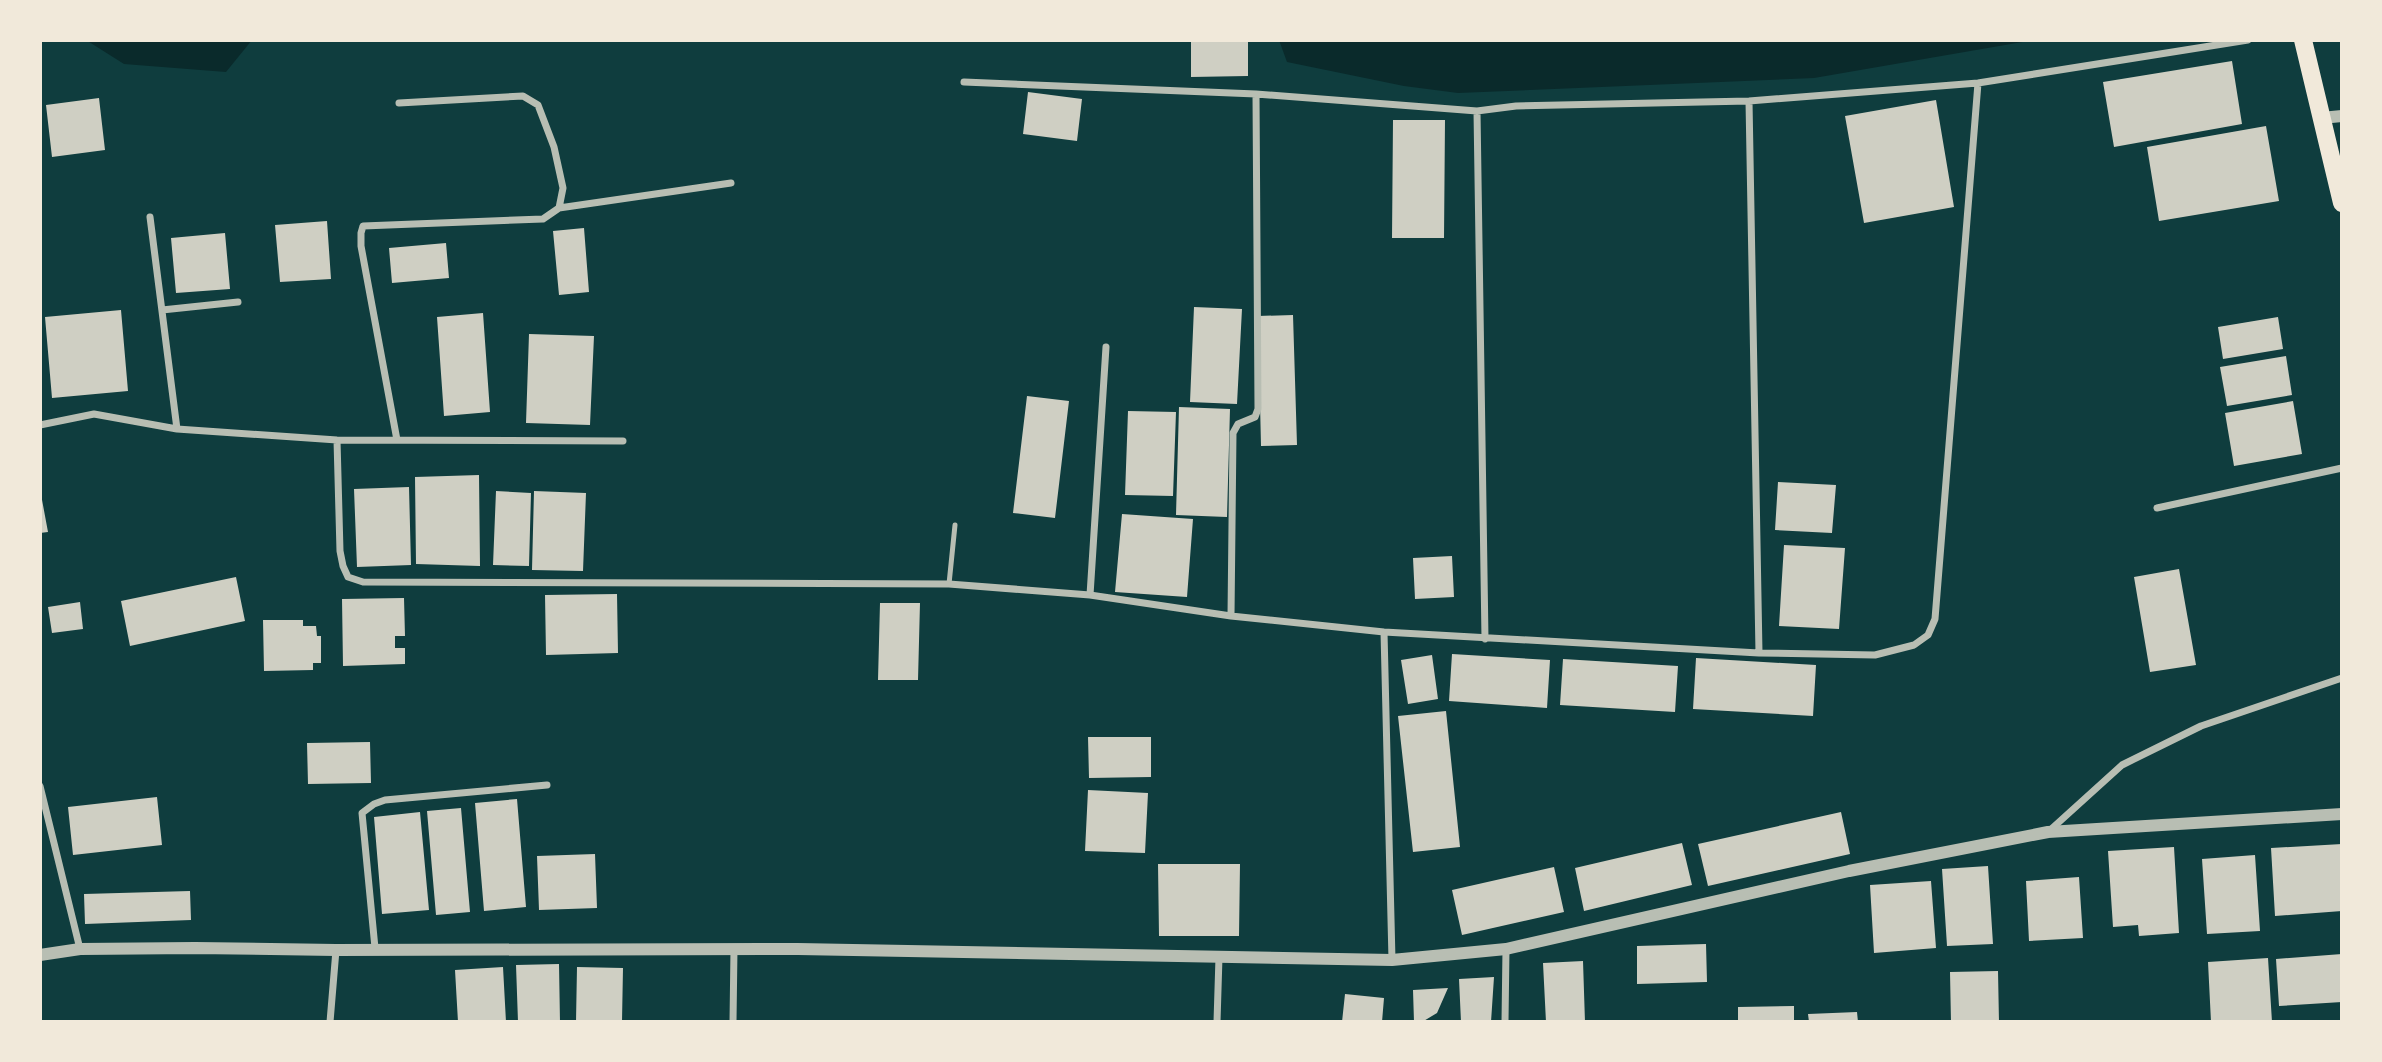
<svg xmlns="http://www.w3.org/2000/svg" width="2382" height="1062" viewBox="0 0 2382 1062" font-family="'Varela Round',sans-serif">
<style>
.water{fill:#0a2a2b}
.building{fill:#cfcfc3}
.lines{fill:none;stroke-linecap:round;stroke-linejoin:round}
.service{stroke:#b8beb3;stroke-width:5}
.minor{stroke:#b8beb3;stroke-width:7}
.tertiary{stroke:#b8beb3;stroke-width:12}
.primary{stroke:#f1e9da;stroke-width:18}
</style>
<rect width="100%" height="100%" fill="#0f3d3e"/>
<path class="water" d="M86 40H252L226 72 124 64Z
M1279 40H2034L1814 78 1458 93 1404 86 1287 62Z"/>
<path class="building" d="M1191 40H1248V76L1191 77Z
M2232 61 2242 124 2114 147 2103 82Z
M1028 92 1082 99 1077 141 1023 134Z
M99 98 105 150 52 157 46 105Z
M1936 100 1954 207 1864 223 1845 116Z
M1393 120H1445L1444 238H1392Z
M2266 126 2279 201 2159 221 2147 147Z
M327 221 331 279 280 282 275 225Z
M584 228 589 292 559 295 553 231Z
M225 233 230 289 176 293 171 238Z
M446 243 449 278 392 283 389 248Z
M1194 307 1242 309 1237 404 1190 402Z
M121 310 128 391 52 398 45 317Z
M483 313 490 412 444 416 437 317Z
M1293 315 1297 445 1261 446 1258 316Z
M2278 317 2283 349 2223 359 2218 327Z
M529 334 594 336 590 425 526 423Z
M2286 356 2292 395 2227 406 2220 367Z
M1027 396 1069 401 1055 518 1013 513Z
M2293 401 2302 454 2234 466 2225 413Z
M1179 407 1230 409 1227 517 1176 515Z
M1128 411 1176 412 1173 496 1125 495Z
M479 475 480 566 416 564 415 477Z
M1778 482 1836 485 1832 533 1775 530Z
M409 487 411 565 357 567 354 489Z
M40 489 48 532 40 533Z
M496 491 531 493 529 566 493 565Z
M534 491 586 493 583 571 532 570Z
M1122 514 1193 519 1187 597 1115 592Z
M1784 545 1845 548 1839 629 1779 626Z
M1452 556 1454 597 1415 599 1413 558Z
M2179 569 2196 665 2150 672 2134 577Z
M236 577 245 621 130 646 121 601Z
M617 594 618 653 546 655 545 595Z
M404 598 405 636H395V648H405V664L343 666 342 599Z
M80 602 83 629 52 633 48 607Z
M880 603H920L918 680H878Z
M263 620H303V626H316L317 636H321V663H313V670L264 671Z
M1452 654 1550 660 1547 708 1449 701Z
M1432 655 1438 699 1408 704 1401 660Z
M1696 658 1816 665 1813 716 1693 709Z
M1563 659 1678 666 1675 712 1560 705Z
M1446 711 1460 847 1413 852 1398 716Z
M1088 737H1151V777L1089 778Z
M370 742 371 783 308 784 307 743Z
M1088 790 1148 793 1145 853 1085 851Z
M157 797 162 845 73 855 68 807Z
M517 799 526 907 484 911 475 803Z
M461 808 470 912 436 915 427 811Z
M420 812 429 910 382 914 374 817Z
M1841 812 1850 854 1708 886 1698 844Z
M1682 843 1692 885 1584 911 1575 868Z
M2342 844V911L2275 916 2271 848Z
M2174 847 2179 933 2139 936 2138 925 2113 927 2108 851Z
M595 854 597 908 539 910 537 856Z
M2255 855 2260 931 2207 934 2202 859Z
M1158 864H1240L1239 936H1159Z
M1988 866 1993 944 1947 946 1942 869Z
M1554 867 1564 912 1462 935 1452 890Z
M2079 877 2083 938 2029 941 2026 881Z
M1931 881 1936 948 1874 953 1870 885Z
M190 891 191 920 85 924 84 894Z
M1706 944 1707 982 1637 984V946Z
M2342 954V1002L2279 1006 2276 959Z
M2268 958 2272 1022H2211L2208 962Z
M1583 961 1585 1022H1546L1543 963Z
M559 964 560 1022H518L516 965Z
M503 967 506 1022H458L455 970Z
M577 967 623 968 622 1022H576Z
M1998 971 1999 1022H1951L1950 972Z
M1494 977 1491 1022H1461L1459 979Z
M1448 988 1437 1013 1422 1022H1414L1413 990Z
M1345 994 1384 998 1382 1022H1342Z
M1794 1006V1022H1738V1007Z
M1857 1012 1858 1022H1809L1808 1014Z"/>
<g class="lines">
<path class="service" d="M949 584 955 525"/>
<path class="minor" d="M964 82 1256 94 1477 111 1516 106 1749 101 1978 83 2248 40
M1749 101 1759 653
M1477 111 1485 639
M559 208 731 183
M150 217 177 429
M162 310 238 302
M40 425 94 414 177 429 337 440 623 441
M337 440 340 551 343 566 348 577 363 582 949 584 1090 595 1231 616 1384 632 1759 653 1875 655 1914 645 1928 635 1935 619 1978 83
M397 440 361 246V233L363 226 543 219 559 208 563 188 554 147 538 105 523 96 399 103
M2157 508 2342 468
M1090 595 1106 347
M1231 616 1233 433 1238 424 1255 417 1258 409 1256 94
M1384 632 1392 960
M40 786 80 949
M2048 832 2122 765 2201 726 2342 678
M375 948 362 813 374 804 385 800 547 785
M330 1022 336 950
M733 1022 734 949
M1217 1022 1219 957
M1505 1022 1506 949"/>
<path class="tertiary" d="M2321 118 2342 116
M40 955 80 949 195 948 336 950 798 949 1392 960 1506 949 1849 871 2048 832 2342 814"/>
<path class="primary" d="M2303 40 2342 203"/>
</g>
<rect width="2382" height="1062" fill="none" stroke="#f1e9da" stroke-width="84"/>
</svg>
